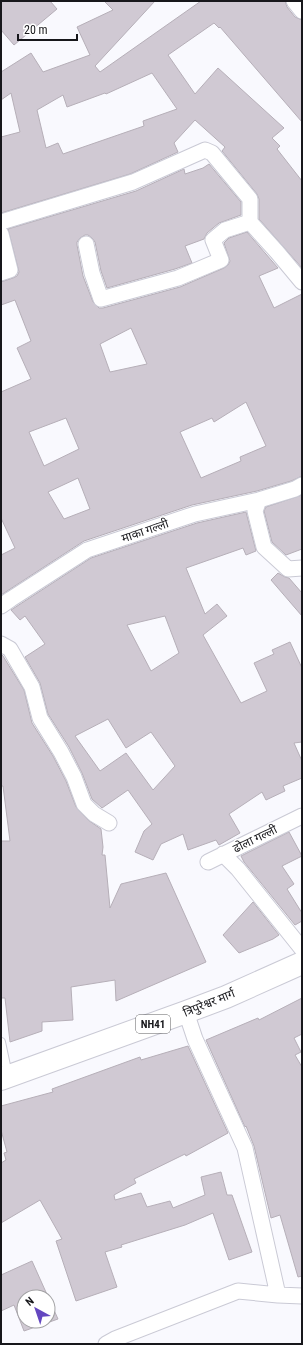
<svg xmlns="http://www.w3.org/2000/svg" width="303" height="1345" viewBox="0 0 303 1345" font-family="'Roboto Condensed','Noto Sans Devanagari',sans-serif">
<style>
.building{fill:#d0c9d3;stroke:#b6afb8;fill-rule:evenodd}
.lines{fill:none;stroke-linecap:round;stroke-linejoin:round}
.lane-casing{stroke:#cacad5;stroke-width:10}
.street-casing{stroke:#cacad5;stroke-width:17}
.highway-casing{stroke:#cacad5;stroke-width:24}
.lane{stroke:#fff;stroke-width:8}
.street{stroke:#fff;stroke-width:15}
.highway{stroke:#fff;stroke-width:22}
.labels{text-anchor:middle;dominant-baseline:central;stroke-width:3;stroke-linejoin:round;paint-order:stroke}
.shield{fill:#fff;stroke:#5d5d5f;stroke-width:1}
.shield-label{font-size:11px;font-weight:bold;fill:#17171b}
.street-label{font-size:12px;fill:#17171b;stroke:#fff}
</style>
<rect width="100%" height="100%" fill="#f9f9fe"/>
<path class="building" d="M1 1H50L57 9 14 45 1 30Z
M104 1H155L95 66 100 72 201 1H285L287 7 295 17 302 20V122L220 27 219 28 214 23 168 55 195 94 218 68 284 128 272 138 280 146 277 149 302 181V268L259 219V199L257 194 222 151 225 147 195 120 174 143 178 152 130 174 1 213V137L20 132 11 93 1 100V72L31 53 43 72 90 55 77 27 113 10ZM152 73 177 109 143 121 144 126 63 154 58 143 46 148 37 110 63 95 67 107 105 93 106 94Z
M209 164 241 202V215L219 223 207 233 204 239 185 246 192 263 175 269 107 288 101 271 95 242 92 238 88 235H85L80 238 77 242V245L83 276 93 302 99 308H103L180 287 224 268 228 265 230 261 224 243 229 238 247 232 278 268 259 276 274 308 302 294V476L291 481 257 491 192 505 84 541 1 595V555L15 548 1 518V392L31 379 17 348 31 341 15 300 1 305V282L13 278 17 276 19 272 8 229 136 191 184 169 185 174 203 168ZM131 328 147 364 110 372 100 344ZM246 402 266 446 240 457 241 461 201 478 180 432 212 418 214 422ZM66 418 79 449 44 466 29 432ZM78 478 90 509 64 519 48 492Z
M302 495V549L286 555 272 542 264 511 266 507Z
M246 512 256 551 246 555 243 548 186 568 205 614 217 604 227 616 203 635 241 703 267 691 254 663 274 654 272 650 290 642 302 668V742L294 743 302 761V778L283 786 285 791 266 800 262 792 229 814 240 833 219 845 216 840 188 850 183 834 161 844 153 860 135 852 144 831 152 824 128 790 102 808 92 799 82 773 69 747 48 714 40 683 25 657 45 644 25 616 20 620 11 610 91 558 197 523ZM165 616 179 653 151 671 127 625ZM108 719 126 748 151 732 175 766 153 790 126 753 100 771 75 736Z
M278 573 285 577 289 578 302 593V616L271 580Z
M1 654 3 656 24 690 32 723 53 756 66 781 76 807 88 820 101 829 103 847 102 855H105L110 908 121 884 166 873 206 962 116 1001 115 980 71 987 73 1020 42 1022V1031L10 1042 5 998H1V841H10L3 786H1Z
M289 832 302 856 282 866 294 884 287 889 302 913V921L295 925 244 862 241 856Z
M253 902 279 935 273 939 239 953 223 935Z
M302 998V1034L294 1038 301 1052 295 1055 302 1067V1276L298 1277 280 1215 271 1218 254 1146 246 1126 245 1127 206 1040 258 1018 259 1020Z
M188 1046 228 1133 186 1156 185 1154 134 1179 136 1183 114 1195 115 1200 141 1193 147 1207 170 1201 173 1208 205 1195 201 1177 221 1172 227 1195H232L252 1252 229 1260 213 1213 185 1225 121 1245 122 1247 105 1252 117 1287 76 1301 56 1241 62 1239 40 1200 1 1223V1163L6 1160 4 1153 7 1152 1 1130V1106L53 1092 52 1089 140 1057 141 1060Z
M32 1261 58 1319 24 1331 14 1305 1 1311V1275ZM24 1297H48V1321H24Z"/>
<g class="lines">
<g class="lane-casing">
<path id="lane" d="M1 1042 8 1075"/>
</g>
<g class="street-casing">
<path id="street" d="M294 1 302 11
M1 222 133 182 205 150 212 153 250 199V222L277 252 302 282
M1 234 10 270 1 273
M86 244 92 273 101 299 178 278 221 260 213 240 225 230 250 222
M259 500 255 511 264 547 288 569 302 568
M1 606 11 599 87 550 195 514 259 500 295 489 302 485
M1 644 10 649 32 687 40 718 61 752 74 777 84 804 94 814 109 823
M223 854 238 869 302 949
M208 862 302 816
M186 1012 195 1039 245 1148 278 1295
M106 1344 115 1339 238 1291 278 1295 302 1296"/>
</g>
<g class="highway-casing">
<path id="highway" d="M1 1079 186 1012 226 997 302 963"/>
</g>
<use href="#lane" class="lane"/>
<use href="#street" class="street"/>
<use href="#highway" class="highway"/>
</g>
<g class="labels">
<rect class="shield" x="136" y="1015" width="34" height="18" rx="3"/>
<g class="shield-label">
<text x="153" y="1024">NH41</text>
</g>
<g class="street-label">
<text transform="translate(145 531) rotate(-19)">माका गल्ली</text>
<text transform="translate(255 839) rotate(-26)">ढोला गल्ली</text>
<text transform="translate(209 1003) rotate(-22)">त्रिपुरेश्वर मार्ग</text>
</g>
</g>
<rect width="303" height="1345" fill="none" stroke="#17171b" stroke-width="4"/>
<g transform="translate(36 1309) rotate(320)"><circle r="19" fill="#ffffff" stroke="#a2a2a4"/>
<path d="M0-3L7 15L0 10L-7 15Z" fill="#6447c0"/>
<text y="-6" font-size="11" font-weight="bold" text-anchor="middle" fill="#17171b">N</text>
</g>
<path d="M18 34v6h59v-6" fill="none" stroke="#17171b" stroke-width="2"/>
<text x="24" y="34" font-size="12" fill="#17171b" stroke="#ffffff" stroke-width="3" paint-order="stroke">20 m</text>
</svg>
